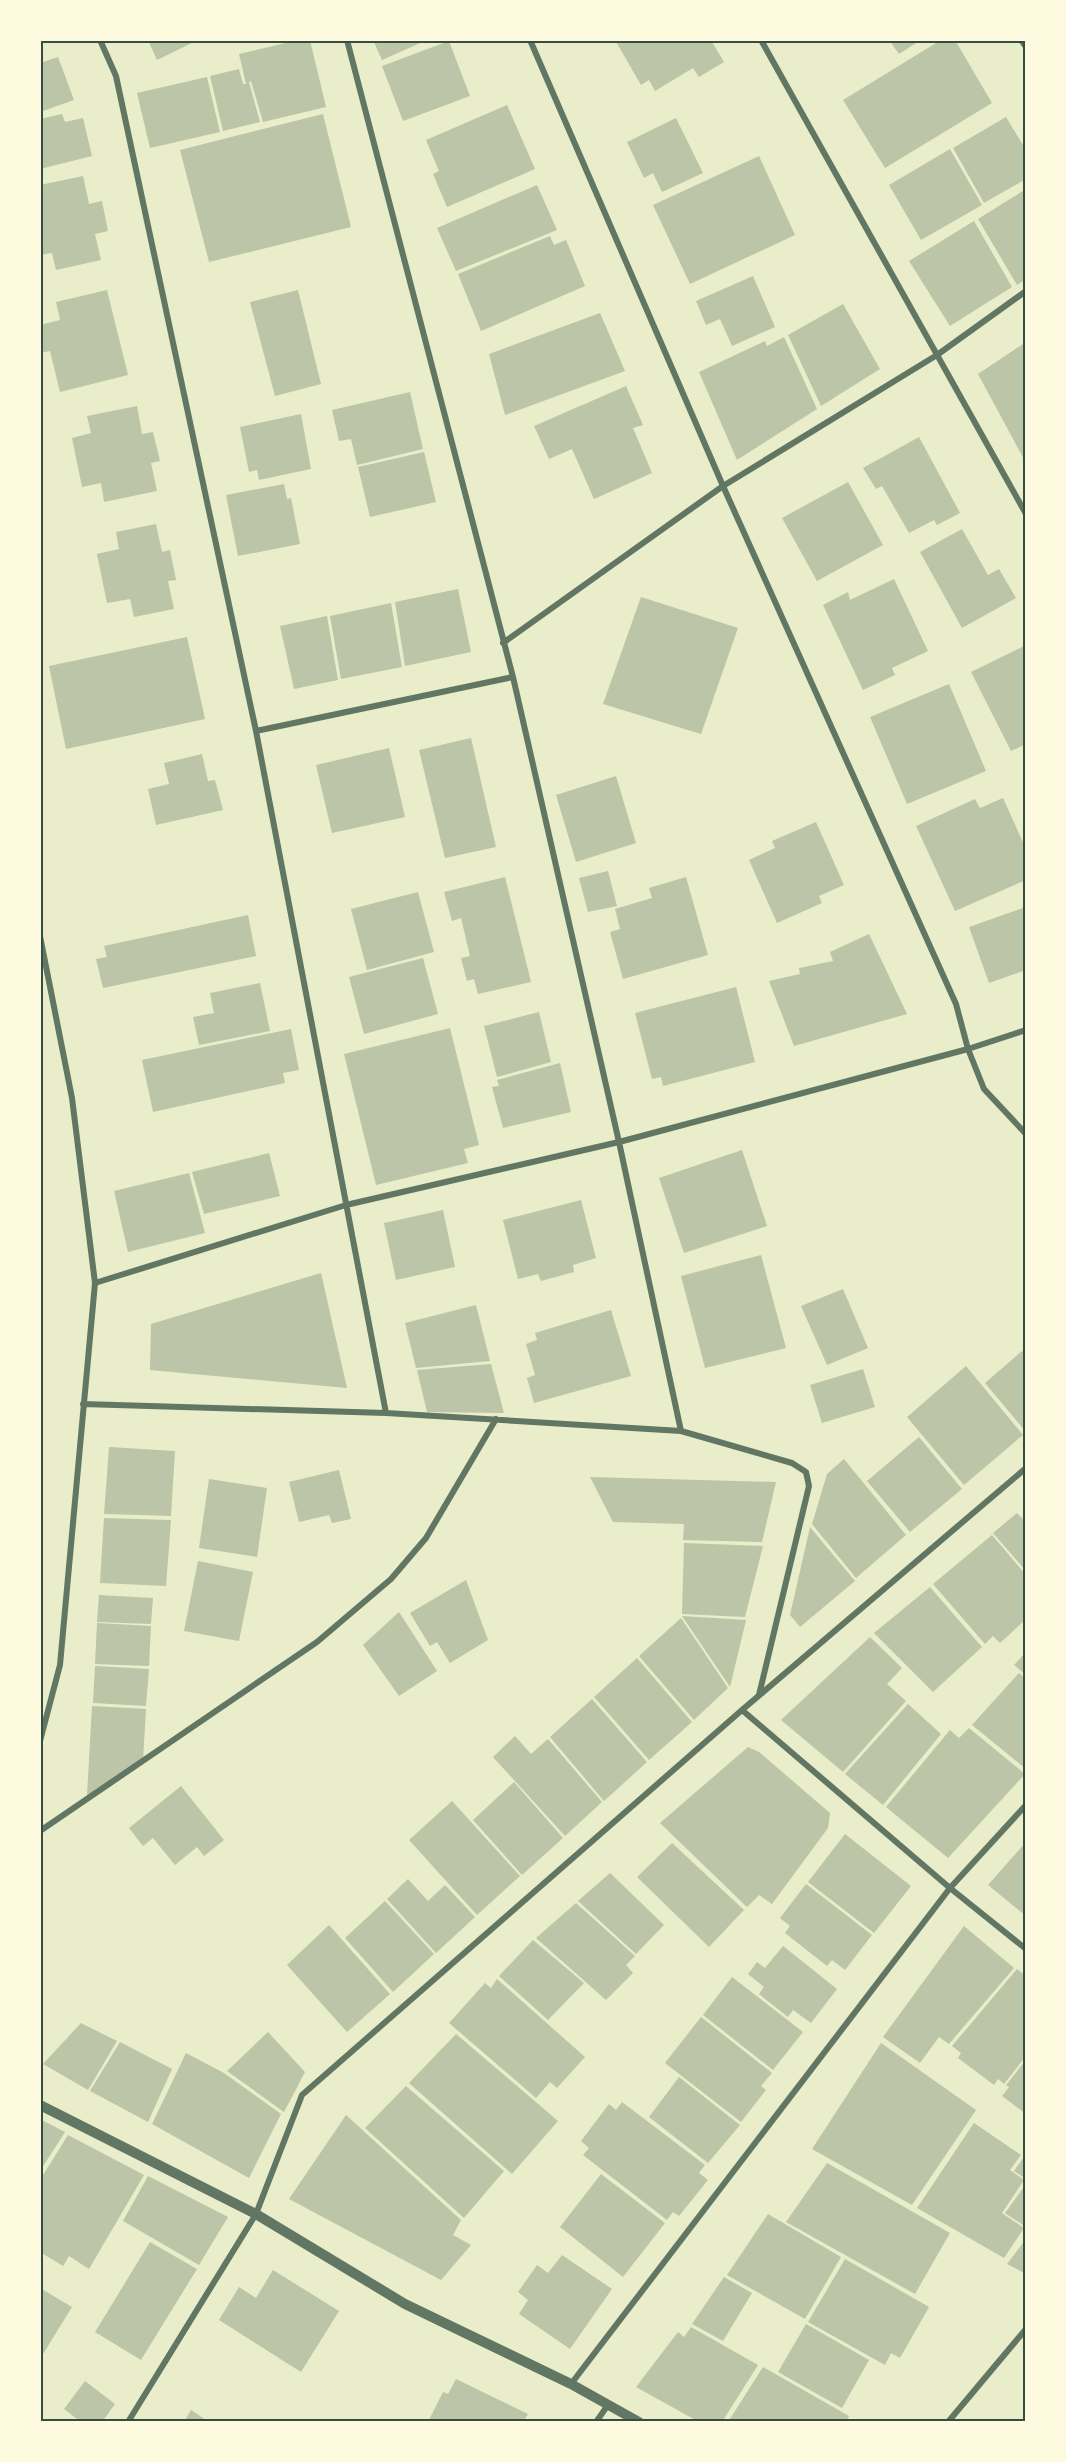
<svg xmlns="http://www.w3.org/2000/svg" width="1066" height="2462" viewBox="0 0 1066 2462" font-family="Rubik,sans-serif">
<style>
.building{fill:#bcc5a7}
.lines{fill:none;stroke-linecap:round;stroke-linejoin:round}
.minor{stroke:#617663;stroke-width:6}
.tertiary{stroke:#617663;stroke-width:10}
.neatline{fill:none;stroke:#344e41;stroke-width:2}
</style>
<rect width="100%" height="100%" fill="#e9edc9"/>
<path class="building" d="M148 40H198L157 60Z
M298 40H310L326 107 263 122 251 81 249 82 260 122 223 131 210 76 239 69 243 84H246L239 54Z
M373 40H427L382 60Z
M615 40H711L724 62 699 77 693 68 655 91 649 80 641 85Z
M889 40H921L899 54Z
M941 40H955L992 103 885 168 843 100Z
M449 41 470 96 403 121 382 66Z
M58 57 74 100 40 112V63Z
M207 77 220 132 150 148 137 93Z
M507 105 535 169 447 207 433 174 439 171 426 140Z
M62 114 65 122 83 118 92 156 40 169V119Z
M323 114 351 227 209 262 180 150Z
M1006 117 1026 150V179L984 203 953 148Z
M676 118 703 173 662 192 653 173 644 178 627 142Z
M950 149 982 205 921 240 889 185Z
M759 156 795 235 690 284 653 205Z
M83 176 89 204 102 201 108 231 95 234 101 260 56 270 52 253 40 255V185Z
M537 185 557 230 456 271 437 228Z
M1026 189V279L1017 285 978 219Z
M974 221 1012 287 950 326 909 261Z
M550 236 554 245 566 240 585 286 481 331 458 274Z
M753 276 775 327 732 346 720 319 706 325 696 301Z
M107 290 128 375 60 392 50 351 40 353V325L60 320 56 302Z
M298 290 321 384 275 396 250 302Z
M843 304 880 369 821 406 788 335Z
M600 313 625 371 505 415 489 354Z
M784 337 817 409 737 460 699 372 765 341 767 346Z
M1026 342V463L978 374Z
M626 386 643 425 633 428 652 473 594 499 572 449 549 459 534 426Z
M410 392 423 449 357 465 351 439 339 441 332 410Z
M137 406 142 434 153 432 160 461 151 463 157 491 104 502 101 483 82 487 72 438 91 433 87 416Z
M301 414 311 469 259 480 257 470 249 472 240 427Z
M919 437 960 513 937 525 934 520 909 533 882 486 876 489 863 468Z
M424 452 436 502 370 517 358 467Z
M848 482 883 545 817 581 782 518Z
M284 484 287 499 291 498 300 544 238 556 226 495Z
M156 524 162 552 170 550 176 580 168 581 174 609 134 617 130 599 107 603 97 554 119 549 116 532Z
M962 529 988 575 999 569 1016 598 962 628 920 552Z
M894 579 928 651 892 668 895 675 863 690 823 605 848 592 850 600Z
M458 589 471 652 405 666 395 602Z
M641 597 738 628 701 734 603 704Z
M391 603 402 667 341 679 330 616Z
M327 616 338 680 294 689 280 626Z
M187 637 205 719 66 749 49 666Z
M1026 645V744L1011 751 971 672Z
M949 684 986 771 907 804 870 717Z
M471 738 496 847 445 858 419 750Z
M389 748 405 817 332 833 316 765Z
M202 754 208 781 215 780 223 810 156 825 148 789 169 784 164 763Z
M616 776 636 843 576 862 556 795Z
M1003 798 1026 849V880L955 911 916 826 975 799 980 808Z
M816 822 844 885 819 896 822 903 777 923 749 860 775 848 772 841Z
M608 871 617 906 588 912 579 878Z
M505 877 531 982 478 994 474 979 467 981 461 958 470 956 461 918 452 921 444 892Z
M686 877 708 955 623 979 610 932 620 929 615 909 652 898 649 888Z
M418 892 434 952 367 970 351 909Z
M1026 907V970L989 983 969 927Z
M248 915 256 956 103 988 96 959 107 957 104 946Z
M869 934 907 1014 794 1046 769 981 800 974 799 968 833 961 830 952Z
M423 958 438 1014 364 1034 349 977Z
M260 983 270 1031 199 1045 193 1017 214 1013 210 993Z
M736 987 755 1062 663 1086 661 1077 652 1079 635 1013Z
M539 1012 551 1062 497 1077 484 1026Z
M450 1028 479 1145 464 1149 468 1163 376 1185 344 1054Z
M291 1029 299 1070 283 1073 285 1083 153 1112 142 1060Z
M560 1063 571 1112 503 1128 492 1087 499 1086 497 1080Z
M742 1150 767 1226 684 1253 659 1178Z
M269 1153 280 1196 204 1214 192 1172Z
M189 1173 205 1233 128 1252 114 1191Z
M581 1200 596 1258 573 1265 574 1272 541 1281 538 1274 518 1279 503 1220Z
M443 1210 455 1267 396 1280 384 1223Z
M761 1255 786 1348 705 1368 681 1276Z
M321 1273 347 1388 150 1370 151 1324Z
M843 1289 868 1348 827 1365 801 1306Z
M476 1305 490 1361 416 1368 405 1323Z
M611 1310 631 1376 534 1403 527 1378 535 1375 526 1344 537 1340 535 1333Z
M1022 1351 1026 1355V1432L985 1383Z
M491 1364 504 1413 427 1412 417 1370Z
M966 1366 1023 1435 964 1485 907 1417Z
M863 1369 875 1407 822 1423 810 1385Z
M919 1437 962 1489 910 1532 867 1481Z
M109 1447 175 1451 171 1516 104 1514Z
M844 1459 906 1535 856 1578 812 1524 827 1474Z
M339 1470 351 1519 332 1523 329 1515 299 1522 289 1482Z
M590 1477 776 1482 762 1542 683 1540 684 1524 613 1522Z
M209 1479 267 1488 257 1557 199 1548Z
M1017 1513 1026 1522V1571L993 1533Z
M104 1518 171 1520 166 1586 100 1583Z
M810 1527 855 1581 800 1627 790 1615Z
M992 1535 1026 1575V1619L1000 1643 993 1636 985 1644 933 1584Z
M684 1543 763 1546 745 1617 682 1614Z
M198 1561 253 1572 239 1641 184 1631Z
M466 1580 488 1640 450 1663 437 1642 430 1646 410 1613Z
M930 1587 982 1647 933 1692 874 1633Z
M99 1595 153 1598 151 1624 97 1622Z
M399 1612 437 1671 399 1696 363 1645Z
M682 1616 746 1620 730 1687Z
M681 1618 728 1688 694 1720 639 1656Z
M97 1623 151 1626 149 1666 95 1664Z
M870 1637 902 1668 887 1684 906 1701 843 1772 781 1720Z
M1026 1652V1675L1014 1665Z
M637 1658 692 1722 649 1760 594 1697Z
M95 1666 149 1669 146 1706 93 1703Z
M1019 1673 1026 1679V1769L972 1725Z
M592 1699 647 1762 604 1801 550 1737Z
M908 1704 941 1734 883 1805 845 1774Z
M92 1706 146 1709 143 1761 87 1796Z
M969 1728 1025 1774 948 1858 886 1807 950 1730 959 1738Z
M515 1736 531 1754 548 1739 602 1802 565 1836 493 1757Z
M748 1747 759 1752 830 1813 828 1828 772 1904 759 1895 747 1907 660 1823Z
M514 1782 563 1838 522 1875 473 1820Z
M181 1786 224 1840 204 1856 197 1847 175 1865 153 1838 143 1846 129 1828Z
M452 1801 520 1876 477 1915 409 1840Z
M845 1834 911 1886 874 1933 808 1882Z
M1026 1842V1916L988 1885Z
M672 1843 744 1910 709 1947 637 1877Z
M610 1873 664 1925 636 1954 578 1901Z
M408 1879 428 1901 445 1885 475 1917 436 1953 387 1899Z
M806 1884 872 1935 845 1970 832 1960 827 1966 785 1933 790 1926 780 1918Z
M385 1901 434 1954 393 1992 345 1938Z
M576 1903 635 1956 626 1965 633 1973 606 2000 536 1938Z
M329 1925 390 1994 347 2032 287 1965Z
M964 1926 1014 1968 949 2044 939 2037 920 2063 883 2037Z
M533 1940 584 1983 548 2020 499 1976Z
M783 1946 837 1989 811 2023 793 2010 788 2017 759 1994 764 1987 748 1974 757 1962 765 1968Z
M1017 1969 1026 1976V2056L1004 2084 998 2079 994 2085 958 2058 961 2053 952 2046Z
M732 1977 803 2032 773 2070 703 2015Z
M497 1979 585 2057 557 2088 550 2082 536 2098 449 2023 485 1983 491 1988Z
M701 2017 772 2073 761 2086 766 2090 741 2122 665 2063Z
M81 2023 117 2041 88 2090 43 2064Z
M268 2032 305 2072 284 2112 227 2071Z
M456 2034 558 2121 512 2174 409 2083Z
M120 2042 172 2069 148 2122 90 2091Z
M881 2043 976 2110 912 2205 812 2149Z
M186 2053 224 2073 281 2114 249 2178 152 2124Z
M1026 2060V2114L1002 2096 1009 2087 1006 2085Z
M679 2077 740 2125 708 2163 649 2117Z
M406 2086 504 2171 464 2218 365 2128Z
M622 2102 705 2165 699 2173 708 2180 679 2216 673 2212 667 2220 583 2155 589 2148 581 2141 609 2104 616 2110Z
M346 2115 461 2220 453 2235 471 2245 441 2280 289 2199Z
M40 2119 65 2132 40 2171Z
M974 2123 1021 2155 1010 2170 1024 2180 1002 2213 1024 2228 1004 2258 917 2208Z
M68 2135 144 2175 89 2269 69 2256 63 2266 40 2252V2180Z
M1026 2154V2179L1014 2171Z
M827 2163 950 2233 915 2294 786 2222Z
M601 2174 665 2223 623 2277 560 2227Z
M148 2176 228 2217 199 2265 123 2221Z
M1026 2184V2227L1005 2213Z
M768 2214 841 2257 805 2319 727 2275Z
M1026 2239V2274L1007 2264Z
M150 2242 197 2269 141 2360 95 2332Z
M562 2255 612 2289 570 2349 519 2314 528 2300 518 2292 537 2265 548 2273Z
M845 2259 929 2307 900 2358 891 2353 885 2365 808 2322Z
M273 2270 339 2311 301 2372 219 2320 239 2287 256 2298Z
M724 2277 752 2293 723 2341 692 2324Z
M40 2288 72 2307 40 2359Z
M806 2324 869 2360 842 2408 778 2372Z
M691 2327 758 2365 722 2422H699L636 2387 678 2332 684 2337Z
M763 2367 849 2416 846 2422H728Z
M456 2379 528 2414 523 2422H428L443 2392 448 2394Z
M85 2381 115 2404 102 2422H81L64 2409Z
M191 2410 209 2422H184Z"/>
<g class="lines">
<path class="minor" d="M100 40 116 76 256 731 386 1413
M347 40 513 677 619 1142 681 1431
M530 40 723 486 956 1004 968 1049 984 1089 1026 1134
M761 40 1026 514
M1021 40 1026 47
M503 643 723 486 937 355 1026 291
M256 731 513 677
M40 936 72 1098 95 1283 60 1665 40 1741
M95 1283 346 1205 619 1142 968 1049 1026 1030
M83 1404 386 1413 681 1431 792 1463 806 1472 809 1486 759 1695
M742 1710 950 1888 1026 1949
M40 1831 317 1642 391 1579 426 1538 496 1419
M571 2384 950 1888 1026 1805
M128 2422 256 2214 302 2095 742 1710 1026 1468
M596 2422 608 2405
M948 2422 1026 2329"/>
<path class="tertiary" d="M40 2105 256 2214 405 2304 571 2384 639 2422"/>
</g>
<rect width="1066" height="2462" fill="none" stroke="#fefae0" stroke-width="84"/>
<rect x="42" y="42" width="982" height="2378" class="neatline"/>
</svg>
